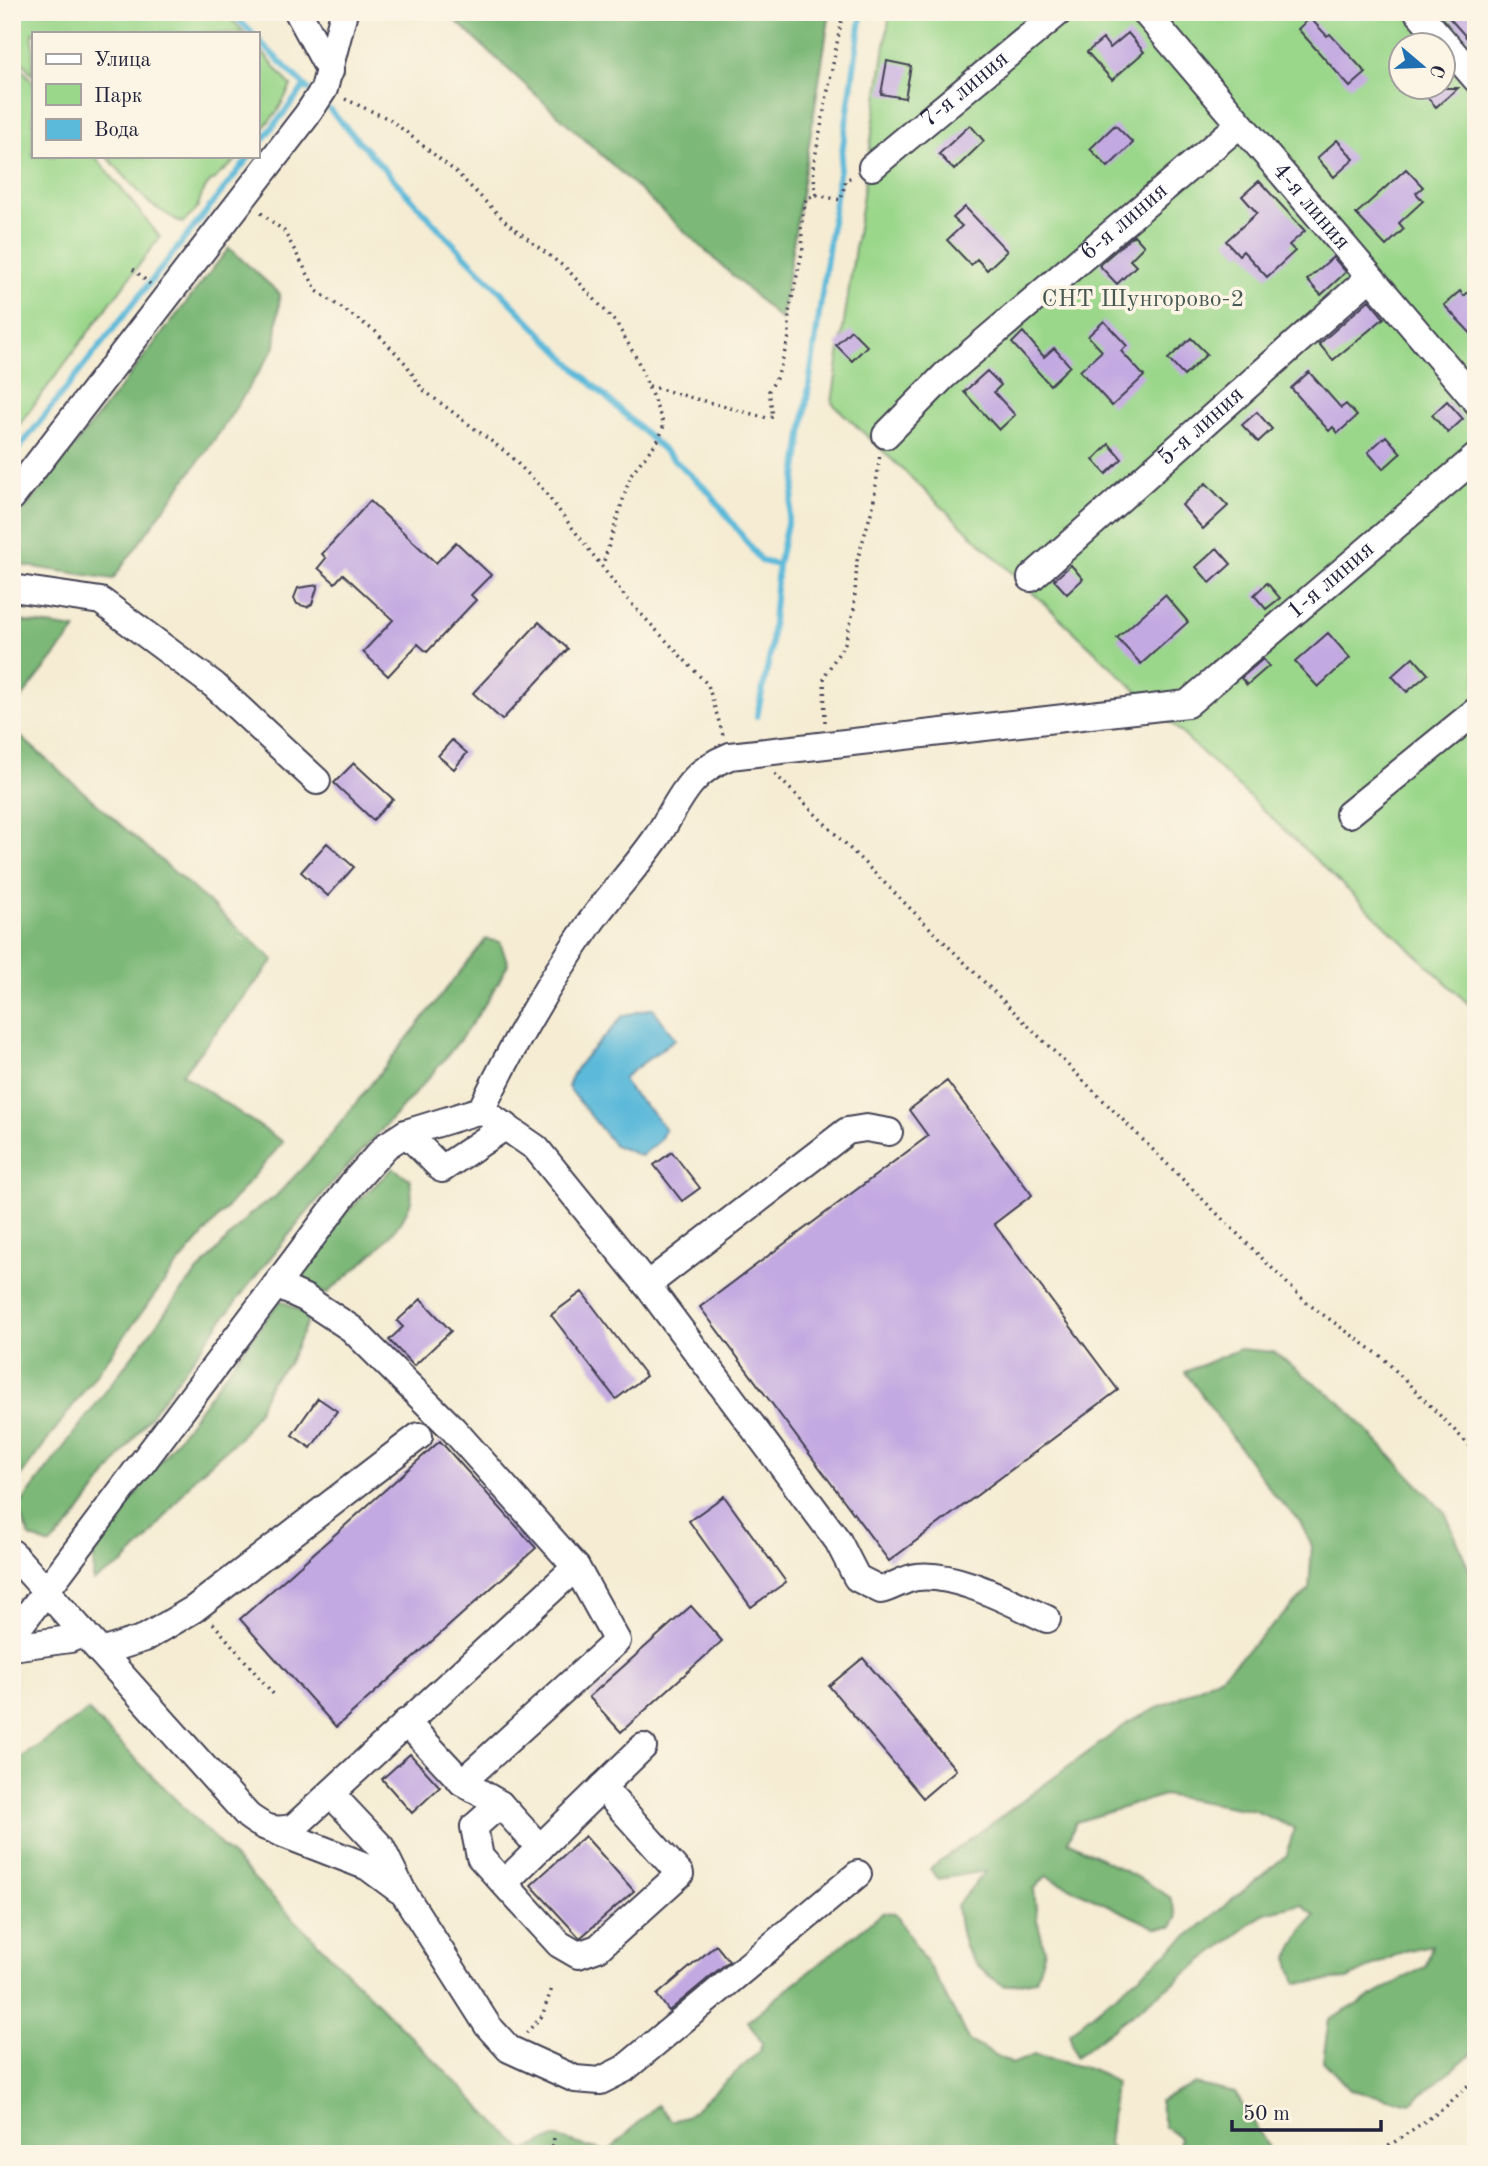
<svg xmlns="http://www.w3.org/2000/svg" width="1488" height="2166" viewBox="0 0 1488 2166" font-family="'Old Standard TT',serif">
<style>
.green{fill:#9bd78b;stroke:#5e7c63;stroke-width:2;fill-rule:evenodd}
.forest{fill:#7cb877;stroke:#4f6d59;stroke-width:2}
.water{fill:#5bb9d9;stroke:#3e6e8a;stroke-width:2}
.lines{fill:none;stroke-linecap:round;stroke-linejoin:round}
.stream{stroke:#5bb9d9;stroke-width:6}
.building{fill:#c3a9e1}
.minor-casing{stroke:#424052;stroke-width:30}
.path{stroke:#424052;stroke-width:3.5;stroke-dasharray:2 5;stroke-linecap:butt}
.minor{stroke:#fff;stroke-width:26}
.labels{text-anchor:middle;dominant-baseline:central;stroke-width:7;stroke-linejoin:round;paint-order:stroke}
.street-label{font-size:24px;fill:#22223b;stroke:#fcf5e5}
.park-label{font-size:24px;fill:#465853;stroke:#fcf5e5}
</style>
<rect width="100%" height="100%" fill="#fcf5e5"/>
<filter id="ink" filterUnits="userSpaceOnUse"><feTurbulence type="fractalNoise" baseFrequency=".0143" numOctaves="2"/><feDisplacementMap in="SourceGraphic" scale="14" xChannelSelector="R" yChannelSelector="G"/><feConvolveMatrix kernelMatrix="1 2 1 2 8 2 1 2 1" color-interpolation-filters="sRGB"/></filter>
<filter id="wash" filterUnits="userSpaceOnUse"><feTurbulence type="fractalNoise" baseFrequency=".00686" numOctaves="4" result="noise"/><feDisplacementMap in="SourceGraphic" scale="28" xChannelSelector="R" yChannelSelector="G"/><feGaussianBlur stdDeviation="1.57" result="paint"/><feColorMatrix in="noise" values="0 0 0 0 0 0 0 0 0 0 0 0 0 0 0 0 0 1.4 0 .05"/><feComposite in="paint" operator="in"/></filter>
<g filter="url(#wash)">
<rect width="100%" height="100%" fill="#f5ecd3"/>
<path class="green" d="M12 12H224L245 33H33V75L12 50Z
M890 12H1476V1011L832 403ZM1400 46H1442V88H1400Z
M257 46 291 86 277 112 257 135Z
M12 57 33 82V156H95L160 237 12 434Z
M106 156H240C231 167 211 179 206 187 194 206 205 205 182 223L150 204Z"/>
<path class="forest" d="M446 12H830L781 320Z
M229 248 280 294 275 347 222 429 113 579 12 564V526Z
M12 620 76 629 12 710Z
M12 729 274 960 182 1074 283 1142 174 1269 12 1488Z
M486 939 500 942 508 964C463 1055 380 1126 315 1203 229 1306 151 1415 71 1524L50 1545 30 1537 17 1509 186 1285 250 1214 275 1197 314 1156Z
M393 1168 410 1179C410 1185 413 1195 411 1201 399 1237 354 1270 326 1294L295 1280 338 1220Z
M280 1300 310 1316 288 1364 271 1381 258 1411 240 1437 195 1477 148 1539 123 1564 93 1581 94 1551Z
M1240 1349 1274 1352 1341 1403 1446 1514 1476 1586V2050L1411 2103 1350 2090 1323 2061 1329 2020 1426 1966 1432 1945 1404 1951 1347 1979 1296 1983 1288 1958 1302 1931 1315 1916 1302 1904 1265 1913 1076 2057 1069 2033 1287 1855 1294 1828 1255 1811 1164 1795 1076 1822 1068 1841 1146 1882 1171 1898 1177 1918 1172 1927 1156 1928 1046 1876 1034 1889 1037 1920 1045 1950 1036 1980 1005 1986C966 1964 962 1947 957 1905L986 1871 938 1879 930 1869 1129 1722 1220 1677 1309 1590 1312 1546 1299 1520 1276 1497 1185 1372Z
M88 1711 524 2151 554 2137 608 2152 657 2105 672 2121 686 2117 759 2052 762 2043 748 2021 883 1912 895 1913 938 1981 969 2041 1012 2064 1034 2055 1094 2070 1115 2082 1108 2145 1119 2154H12V1764Z
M1194 2084 1235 2093 1273 2154H1179L1180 2137 1165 2127 1159 2101Z"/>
<path class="water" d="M653 1008 675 1039 623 1078C631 1099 655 1109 665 1130L659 1141 641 1156 614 1145 568 1087C576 1057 606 1041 622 1016Z"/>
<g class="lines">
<path class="stream" d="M231 12 252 33
M257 39 308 89
M330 110 443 233 580 373 709 492 761 561 778 565
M257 147 305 86
M12 457 250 156
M757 716 770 655 778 565 794 491 862 12"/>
</g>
<g id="blocks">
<path class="building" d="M1444 12H1476V48Z
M1310 18 1327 36 1330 34 1366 73 1350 87 1298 29Z
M1128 33 1144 52 1112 80 1087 52 1103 39 1110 48Z
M887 61 911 66 905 98 881 94Z
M1419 88H1458L1436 107Z
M970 125 984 141 954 170 939 154Z
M1115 125 1133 143 1108 167 1090 149Z
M1337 140 1354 159 1334 177 1317 158Z
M1406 169 1423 187 1416 193 1423 201 1399 223 1404 229 1386 246 1356 214Z
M1259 181 1305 231 1289 245 1295 251 1267 277 1243 251 1239 255 1226 241 1257 213 1242 196Z
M965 207 1007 251 987 270 977 259 971 265 947 240 962 226 953 218Z
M1134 235 1144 246 1130 260 1136 266 1117 284 1099 265Z
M1333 257 1346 272 1321 295 1307 280Z
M1476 285V339L1444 305 1460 291 1464 296Z
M1369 300 1384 318 1333 360 1319 344Z
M1104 321 1127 346 1121 351 1144 376 1112 406 1080 371 1102 351 1088 336Z
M851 330 867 346 852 361 836 345Z
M1023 332 1044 357 1054 348 1070 366 1050 385 1012 343Z
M1191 338 1207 354 1184 376 1168 359Z
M987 371 1001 385 994 392 1015 415 999 430 964 392Z
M1309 372 1341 408 1346 404 1357 416 1338 433 1333 427 1329 431 1291 388Z
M1447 401 1463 419 1448 433 1432 415Z
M1257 412 1272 429 1258 442 1242 425Z
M1386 436 1401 453 1383 469 1368 452Z
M1109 444 1122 459 1106 474 1093 460Z
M1206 483 1228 506 1203 529 1182 505Z
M370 501 436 563 456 542 491 575 471 595 476 600 427 652 418 644 388 676 363 652 393 620 343 574 335 583 318 568 326 558 322 554Z
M1217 548 1231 564 1210 583 1196 567Z
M1071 565 1083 579 1067 594 1054 580Z
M1267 583 1280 598 1266 609 1254 595Z
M318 585 312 604 307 607 297 604 294 598 298 588Z
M1165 595 1188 622 1141 664 1117 638Z
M539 622 568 649 502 720 473 693Z
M1328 633 1350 658 1318 687 1295 662Z
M1413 657 1428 674 1407 692 1392 676Z
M1263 659 1269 666 1247 685 1241 678Z
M452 740 467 753 454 769 438 756Z
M354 763 393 799 373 820 334 783Z
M327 843 354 867 328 896 301 872Z
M947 1081 1032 1195 994 1224 1118 1390 889 1561 700 1307 928 1136 909 1110Z
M672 1152 700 1188 682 1201 654 1165Z
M582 1292 646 1376 616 1399 551 1315Z
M421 1299 451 1331 414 1366 389 1340 403 1327 397 1321Z
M318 1398 337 1411 311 1448 292 1435Z
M440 1441 536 1548 336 1727 240 1619Z
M724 1496 786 1582 751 1607 689 1521Z
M691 1606 722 1641 621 1732 589 1697Z
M863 1658 956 1770 923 1798 829 1686Z
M410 1754 440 1787 412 1813 382 1779Z
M585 1836 634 1891 580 1938 531 1885Z
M716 1945 729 1961 669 2011 657 1995Z"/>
</g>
</g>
<g filter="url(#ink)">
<use href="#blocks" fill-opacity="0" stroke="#424052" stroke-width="2"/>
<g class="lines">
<g class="minor-casing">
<g id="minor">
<path d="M298 12 330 71"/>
<path id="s1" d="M1145 12 1476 401"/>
<path d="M1418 12 1476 79"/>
<path id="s2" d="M872 167 1059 12"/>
<path id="s3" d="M886 435 944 376 1240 124"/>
<path d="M12 497 307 115 324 89 344 12"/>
<path id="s4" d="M1031 578 1370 277"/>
<path d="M12 588 101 601 214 685 317 781"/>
<path d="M1349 814 1476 711"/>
<path d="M481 1110 536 1148 647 1285 838 1541 857 1578 881 1590C893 1587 906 1578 917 1577 956 1572 1012 1603 1047 1619"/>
<path d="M406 1133 442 1169 506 1126"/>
<path d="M276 1285 305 1298 352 1329 453 1429 576 1567 617 1641 462 1782"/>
<path d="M647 1285 847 1131 866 1128 889 1132"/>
<path d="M12 1553 248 1816C264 1828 274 1833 294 1827L576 1567"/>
<path id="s5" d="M12 1636 352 1184 386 1146 406 1133 481 1110C512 1046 548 984 588 926 609 895 636 868 657 837 680 801 687 773 730 756L1187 704 1476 457"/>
<path d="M12 1647 70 1639 84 1633"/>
<path d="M101 1652 145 1638 194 1609 419 1436"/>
<path d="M406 1722 462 1782 500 1804 540 1848"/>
<path d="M331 1794 381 1847 403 1892 488 2026 509 2049 575 2079 600 2081 624 2069 858 1874"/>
<path d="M500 1804 474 1827 480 1857 559 1944 578 1955 598 1948 680 1874 602 1787"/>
<path d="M278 1832 368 1867 399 1890"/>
<path d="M504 1883 643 1747"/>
</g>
</g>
<path class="path" d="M345 99 391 120 456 172 507 223 567 269 617 324 637 359 664 425 659 439 631 474 603 564
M816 195 813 168 843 12
M261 213 284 231 317 291 376 332 406 364 422 389 507 453 541 487 626 598 708 685 723 735
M133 269 150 284
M649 386 767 418 773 417 769 391 778 375 789 337V312L803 248 801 227 806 199 816 195 841 200 846 179 854 177
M825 722 824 677 845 643 854 609 857 561 873 506 880 454
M775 774 1307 1303 1382 1357 1476 1452
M213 1623 275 1696
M526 2033 542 2016 552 1988
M552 2154 554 2137
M1377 2154 1443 2109 1476 2078"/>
<use href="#minor" class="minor"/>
</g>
</g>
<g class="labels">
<g class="street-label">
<text stroke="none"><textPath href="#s2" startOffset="121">7-я линия</textPath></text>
<text stroke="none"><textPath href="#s1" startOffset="256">4-я линия</textPath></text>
<text stroke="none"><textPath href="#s3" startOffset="320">6-я линия</textPath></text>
<text stroke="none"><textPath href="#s4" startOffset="228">5-я линия</textPath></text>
<text stroke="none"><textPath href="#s5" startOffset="1806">1-я линия</textPath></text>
</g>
<g class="park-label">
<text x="1143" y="300">СНТ Шунгорово-2</text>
</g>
</g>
<rect width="1488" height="2166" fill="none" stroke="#fcf5e5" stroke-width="42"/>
<rect x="32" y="32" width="228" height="126" fill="#fcf5e5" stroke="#a5a1a1" stroke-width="2"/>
<rect x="46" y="54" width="35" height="10" fill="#ffffff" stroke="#a5a1a1" stroke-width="2"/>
<text x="94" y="66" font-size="21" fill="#22223b">Улица</text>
<rect x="46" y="84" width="35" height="21" fill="#9bd78b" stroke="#a5a1a1" stroke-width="2"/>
<text x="94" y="102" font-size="21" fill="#22223b">Парк</text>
<rect x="46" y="119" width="35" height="21" fill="#5bb9d9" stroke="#a5a1a1" stroke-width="2"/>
<text x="94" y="136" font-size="21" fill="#22223b">Вода</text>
<g transform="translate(1422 66) rotate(109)"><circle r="33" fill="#fcf5e5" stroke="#a5a1a1" stroke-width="2"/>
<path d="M0-5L12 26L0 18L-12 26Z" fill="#1f6fb2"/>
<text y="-10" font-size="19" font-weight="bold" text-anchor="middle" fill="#22223b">С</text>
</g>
<path d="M1232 2120v10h149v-10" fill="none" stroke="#22223b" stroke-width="3.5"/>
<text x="1243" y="2120" font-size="21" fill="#22223b" stroke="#fcf5e5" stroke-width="5" paint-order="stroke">50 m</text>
</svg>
